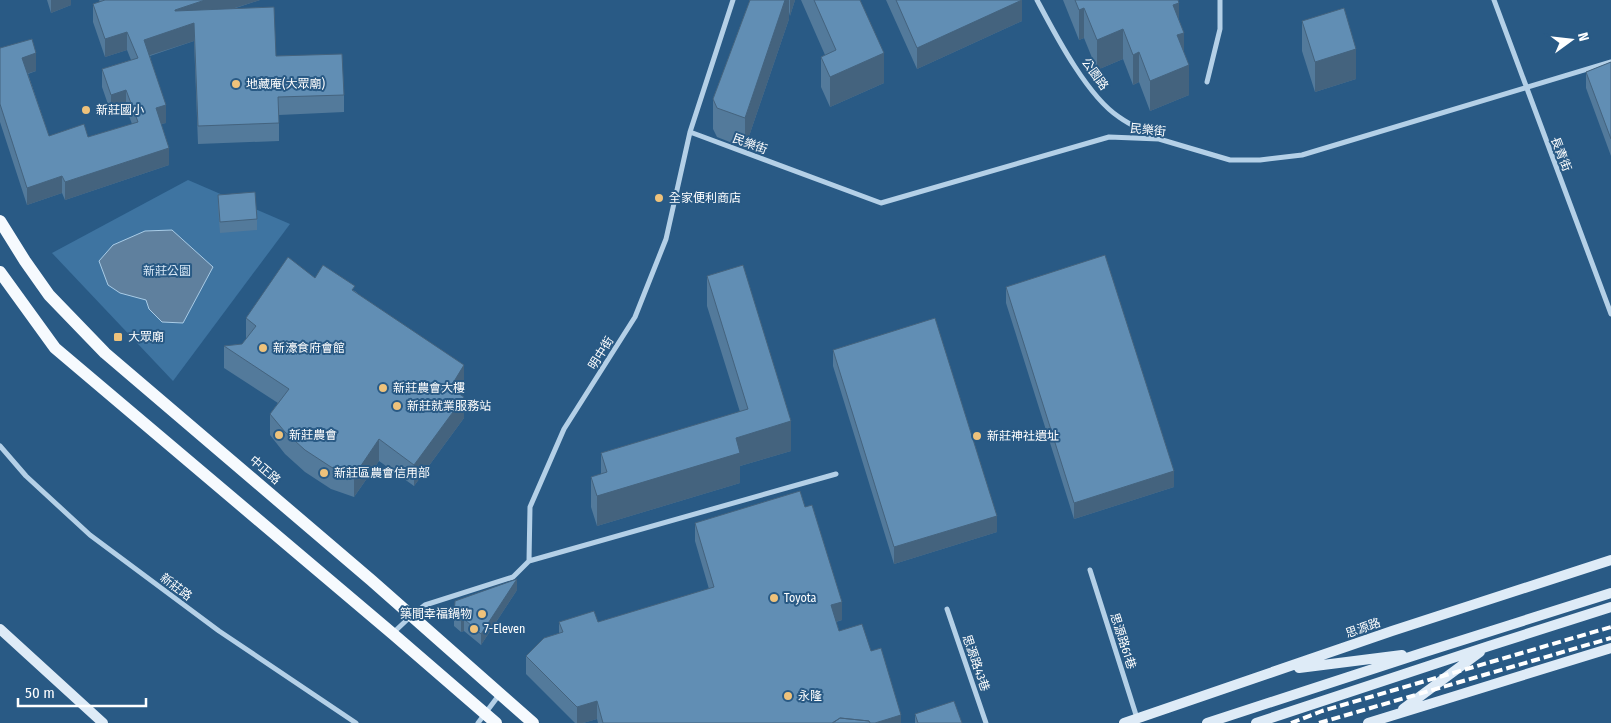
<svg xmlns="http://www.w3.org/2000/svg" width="1611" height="723" viewBox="0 0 1611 723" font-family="'Fira Sans Condensed','Noto Sans TC',sans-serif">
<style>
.green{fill:#3e74a1}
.water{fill:#5f809e;stroke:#a9cce7}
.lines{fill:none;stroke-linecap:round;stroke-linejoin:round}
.street{stroke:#b4d0e7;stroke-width:5}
.secondary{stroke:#deebf7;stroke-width:10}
.primary{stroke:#f6fafe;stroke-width:12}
.rail{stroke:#fff;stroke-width:4;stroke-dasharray:9 4;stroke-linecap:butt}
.wall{fill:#537a9b}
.shaded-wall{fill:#44637e}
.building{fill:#618eb4;stroke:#44637e}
.poi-dot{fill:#eec27b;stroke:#295a85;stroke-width:2}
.labels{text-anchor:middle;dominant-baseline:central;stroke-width:4;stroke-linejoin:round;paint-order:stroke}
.street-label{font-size:12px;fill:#fff;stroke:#295a85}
.poi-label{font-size:12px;fill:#fff;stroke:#295a85;text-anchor:start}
.park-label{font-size:12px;fill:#d8e8f6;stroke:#295a85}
</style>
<rect width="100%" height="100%" fill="#295a85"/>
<path class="green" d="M188 180 290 224 173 381 52 253Z"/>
<path class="water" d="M172 230 213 267 183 323 162 322 149 309 146 300 120 293 108 285 99 261 113 245 145 231Z"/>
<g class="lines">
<path class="street" d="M1037 0C1055 34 1087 96 1119 117 1130 125 1144 131 1156 138
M1494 0 1611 314
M1207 82 1220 29V0
M690 132 881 203 1109 137 1159 139 1230 160H1260L1302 155 1611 62
M0 446 26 476 90 535 219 631 356 723
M529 561 836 474
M1090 570 1137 718
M947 609 986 723
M393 633 411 616 425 605 513 577 529 561 530 507 564 429 635 317 666 239 690 132 733 0
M478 723 499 695"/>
<path class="secondary" d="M0 629 103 723
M1299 668 1402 655
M1403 709 1480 652
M1124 723 1392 631 1611 560
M1207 723 1425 652 1611 593
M1256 723 1489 646 1611 607
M1368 723 1611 648"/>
<path class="primary" d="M0 221 25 261 49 295 105 353 371 580 533 723
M0 272 55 348 393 634 496 723"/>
<path class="rail" d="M1291 723 1322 711 1611 627
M1319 723 1611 638"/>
</g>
<path class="wall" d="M47 0H71V5L51 13Z
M99 0H260L233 9 276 56 344 95V112L279 115V141L198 144 194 41 150 56 166 123 161 124 169 165 65 200 62 193 27 205 0 122V48L36 71 28 74 49 136 88 137 132 124 126 108 111 113 102 87V69L131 60 127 50 105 57 93 22V4L100 2Z
M750 0H795L790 16 789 12V19L745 148 717 137 713 129V99Z
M801 0H860L884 83 830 107 821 87V57L825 55Z
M886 0H1022V21L917 69Z
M1063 0H1178L1179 20 1184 53 1189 95 1150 111 1139 82 1133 85 1123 59 1097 70 1084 38 1079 40Z
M1302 21 1356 79 1315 92 1302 51Z
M1611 62V156L1586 88V72Z
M218 195 257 219V230L220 233 218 206Z
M707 276 791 451 740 466V483L597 526 591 507V477L601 474V453L740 412 707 306Z
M315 278 355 291 464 387 460 394 464 418 414 486 379 461 354 497 331 489 305 472 285 454 270 435V414L278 403 224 368V346L242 344 246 340V318Z
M1006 287 1174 487 1074 519 1006 303Z
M833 350 997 532 894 564 833 366Z
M805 507 842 620 836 622 839 631 871 651 901 723H598L597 719 583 723H575L526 674V656L559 633V622H598L709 589 695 541V523Z
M517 590 481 645 464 631 461 632 454 626V615Z
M915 714 962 723H915Z"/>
<path class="shaded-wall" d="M51 0H71V5L51 13Z
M205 0H260L175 27V10Z
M785 0H789V19L745 148V118Z
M790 0H795L790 16Z
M1022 0V21L917 69V48Z
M1179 3V33L1173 5Z
M1084 8V38L1079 40V10Z
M194 23V41L144 57V40Z
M1123 29V59L1097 70V40Z
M127 32V50L105 57V39Z
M1184 33V63L1177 35Z
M1356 49V79L1315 92V62Z
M1139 52V82L1133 85V55Z
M36 53V71L22 75V58Z
M884 53V83L830 107V77Z
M1189 65V95L1150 111V81Z
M126 90V108L111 113V95Z
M166 105V123L156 125V108Z
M169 148V165L65 200V182Z
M62 176V193L27 205V188Z
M464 365V387L450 409V388Z
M464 397V418L414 486V465Z
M791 421V451L740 466V483L597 526V496L736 438Z
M379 439V461L354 497V476Z
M1174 471V487L1074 519V503Z
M997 516V532L894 564V547Z
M517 579V590L481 645V634Z
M842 602V620L831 623V605Z
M464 619V631L461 632V621Z
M597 701V719L583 723H577V707Z
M901 715V723H875Z"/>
<path class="building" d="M105 0H205L175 10V11L274 7 276 56 342 54 344 95 278 97 279 123 198 126 194 23 144 40 166 105 156 108 169 148 65 182 62 176 27 188 0 104V48L32 39 36 53 22 58 49 136 84 124 88 137 138 122 126 90 111 95 102 69 138 58 127 32 105 39 93 4Z
M750 0H785L745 118 717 108 713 99Z
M814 0H860L884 53 830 77 821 57 836 50Z
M896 0H1022L917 48Z
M1075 0H1178L1179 3 1173 5 1184 33 1177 35 1189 65 1150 81 1139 52 1133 55 1123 29 1097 40 1084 8 1079 10Z
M1344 8 1356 49 1315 62 1302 21Z
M1611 62V139L1586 72Z
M255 192 257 219 220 222 218 195Z
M1105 255 1174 471 1074 503 1006 287Z
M288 257 315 278 323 265 355 286 352 290 464 365 450 388 464 397 414 465 379 439 354 476 331 467 305 450 285 432 270 414 289 389 224 346 242 344 256 326 246 318Z
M743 265 791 421 736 438 740 453 597 496 591 477 607 472 601 453 748 409 707 276Z
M935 318 997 516 894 547 833 350Z
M800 491 805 507 812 505 842 602 831 605 839 631 862 624 871 651 881 648 901 715 875 723H870L869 721 840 718 832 723H603L597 701 577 707 526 656 544 638 563 632 559 622 594 611 598 622 714 587 695 523Z
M517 579 481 634 464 619 461 621 454 615 455 601Z
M954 701 962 723H918L915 714Z
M840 718 869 721 870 723H833Z"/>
<g class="poi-dot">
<circle cx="236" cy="84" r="5"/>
<circle cx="86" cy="110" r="5"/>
<circle cx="659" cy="198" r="5"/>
<rect x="113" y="332" width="10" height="10" rx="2.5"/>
<circle cx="263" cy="348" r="5"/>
<circle cx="383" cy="388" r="5"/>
<circle cx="397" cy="406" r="5"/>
<circle cx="279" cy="435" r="5"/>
<circle cx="977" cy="436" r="5"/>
<circle cx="324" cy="473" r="5"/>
<circle cx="774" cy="598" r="5"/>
<circle cx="482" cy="614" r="5"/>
<circle cx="474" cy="629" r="5"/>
<circle cx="788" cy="696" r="5"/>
</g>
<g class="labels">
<g class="street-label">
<text transform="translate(1095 74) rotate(54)">公園路</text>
<text transform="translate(1148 130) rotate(6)">民樂街</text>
<text transform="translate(750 144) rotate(20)">民樂街</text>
<text transform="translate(1561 154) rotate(69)">長青街</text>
<text transform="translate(601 353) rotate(-58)">明中街</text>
<text transform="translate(265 470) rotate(41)">中正路</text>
<text transform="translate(176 587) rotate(37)">新莊路</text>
<text transform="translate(1363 628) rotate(-19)">思源路</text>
<text transform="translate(1123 641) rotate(72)">思源路61巷</text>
<text transform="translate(976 663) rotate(71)">思源路43巷</text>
</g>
<g class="poi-label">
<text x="246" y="84">地藏庵(大眾廟)</text>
<text x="96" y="110">新莊國小</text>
<text x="669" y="198">全家便利商店</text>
<text x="128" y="337">大眾廟</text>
<text x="273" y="348">新濠食府會館</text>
<text x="393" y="388">新莊農會大樓</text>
<text x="407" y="406">新莊就業服務站</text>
<text x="289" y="435">新莊農會</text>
<text x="987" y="436">新莊神社遺址</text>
<text x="334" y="473">新莊區農會信用部</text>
<text x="784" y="598">Toyota</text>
<text x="472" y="614" text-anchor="end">築間幸福鍋物</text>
<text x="484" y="629">7-Eleven</text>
<text x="798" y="696">永隆</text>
</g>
<g class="park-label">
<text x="167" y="271">新莊公園</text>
</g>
</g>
<g transform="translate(1571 40) rotate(75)" stroke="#295a85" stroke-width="4" paint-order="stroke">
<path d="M0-4L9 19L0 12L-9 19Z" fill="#ffffff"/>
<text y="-8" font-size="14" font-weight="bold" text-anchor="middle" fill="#ffffff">N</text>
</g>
<path d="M18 698v8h128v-8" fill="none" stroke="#ffffff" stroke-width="2.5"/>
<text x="25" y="698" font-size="15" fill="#ffffff" stroke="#295a85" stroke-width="4" paint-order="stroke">50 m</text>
</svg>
